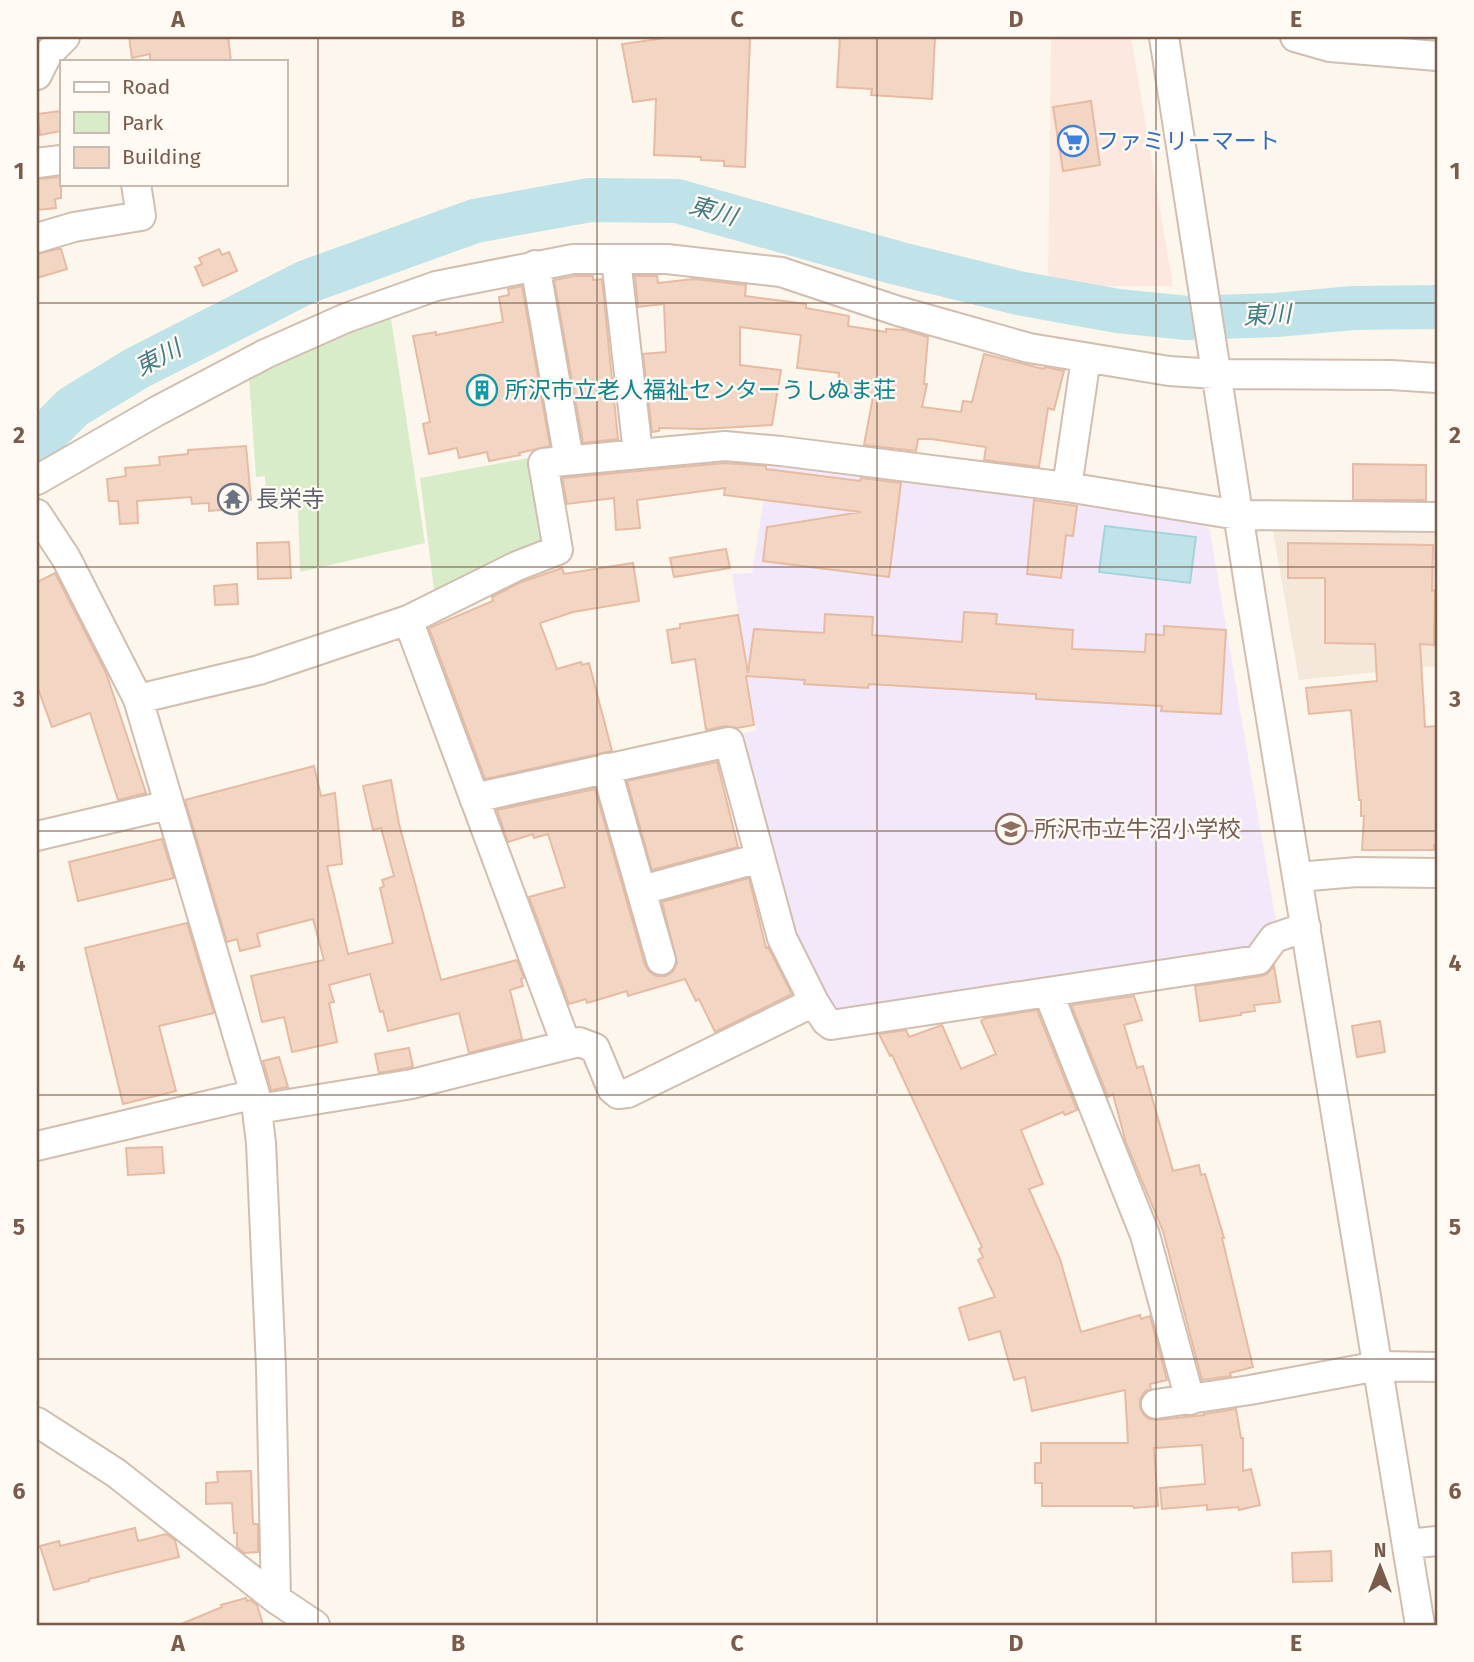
<svg xmlns="http://www.w3.org/2000/svg" width="1474" height="1662" viewBox="0 0 1474 1662" font-family="'Fira Sans','Noto Sans JP',sans-serif">
<style>
.residential{fill:#f5e8da}
.commercial{fill:#fde8e0}
.education{fill:#f3e8fa}
.green{fill:#d8ecc9}
.water{fill:#bfe3e8;stroke:#a5d3da;stroke-width:2}
.lines{fill:none;stroke-linecap:round;stroke-linejoin:round}
.river{stroke:#bfe3e8;stroke-width:44}
.building{fill:#f3d5c3;stroke:#e6bba3;stroke-width:2}
.minor-casing{stroke:#d1beb0;stroke-width:32}
.minor{stroke:#fff;stroke-width:28}
.grid{fill:none;stroke:#7a5c4d;stroke-width:2;stroke-opacity:0.55}
.labels{text-anchor:middle;dominant-baseline:central;stroke-width:5;stroke-linejoin:round;paint-order:stroke}
.shop-label{font-size:23px;fill:#366cbe;stroke:#fffaf3;text-anchor:start}
.culture-label{font-size:23px;fill:#0d838f;stroke:#fffaf3;text-anchor:start}
.worship-label{font-size:23px;fill:#5b616d;stroke:#fffaf3;text-anchor:start}
.education-label{font-size:23px;fill:#785e54;stroke:#fffaf3;text-anchor:start}
.water-label{font-size:24px;font-style:italic;fill:#437c86;stroke:#fffaf3}
.neatline{fill:none;stroke:#7a5c4d;stroke-width:2.5}
.grid-label{font-size:23px;text-anchor:middle;font-weight:bold;fill:#7a5c4d}
</style>
<rect width="100%" height="100%" fill="#fdf6ec"/>
<path class="residential" d="M1272 526H1437V666L1299 680Z"/>
<path class="commercial" d="M1051 37H1131L1173 286H1090L1048 280Z"/>
<path class="education" d="M770 461 1201 520 1210 531 1276 922 1260 944 830 1011 789 936 739 735 756 730 732 574 752 573Z"/>
<path class="green" d="M391 318 425 543 300 572 298 508 266 509 265 476 256 477 249 378 358 330Z
M533 457 548 532 541 545 435 597 420 478Z"/>
<path class="water" d="M1105 526 1196 537 1190 583 1099 572Z"/>
<g class="lines">
<path class="river" d="M37 443 73 407 137 368 306 282 475 221 590 200 677 201 897 263 1018 293 1118 311 1187 318 1276 315 1353 308 1437 307"/>
</g>
<path class="building" d="M129 37H228L231 61H150V54L132 58Z
M659 37H750L745 167 724 166V161L701 160V157L654 155 656 99 633 102 622 44 659 39Z
M840 37H935L932 99 871 95 872 89 837 87Z
M1091 101 1100 165 1063 171 1053 107Z
M61 111V131L40 135 37 114Z
M61 177V198L55 199 56 208 37 210V179Z
M58 249H61L67 269 37 278V254Z
M219 249 222 255 229 252 237 271 203 286 195 267 202 264 199 258Z
M575 276H593V280L602 279 618 439 583 443 554 280Z
M635 276H657L658 283 694 279 746 285 745 296 806 304V308L849 316 848 326 886 332V329L905 330 928 337 924 384H927L922 407 961 412 963 401 972 402 984 354 1044 369 1045 367 1064 371 1054 410 1048 408 1039 467 984 460 986 447 931 439H918L916 451 864 445 873 397 837 391 839 373 797 368 801 335 740 327V365L781 370 772 425 702 429 659 428V431L652 432 643 354 666 352 664 304 638 307Z
M522 286 550 446 519 453 520 455 489 461 487 452 459 458 457 448 429 454 423 424 430 422 413 336 436 332V335L503 322 499 297 509 295 508 289Z
M246 446 251 500 233 501V509L209 511V503L192 504 191 497 137 501 138 523 120 524 118 501H109L107 479 126 476 125 468 160 465 159 457 188 454V450Z
M725 463 766 466V469L860 481 861 478 901 483 889 577 763 561 767 527 861 512 724 495 725 488 637 500 640 528 616 530 614 498 567 504 562 478Z
M1353 464 1426 465V500H1353Z
M1034 500 1077 506 1073 536 1066 535 1061 578 1027 574Z
M289 542 291 578 258 579 257 543Z
M1288 543 1433 545 1432 591 1435 590 1434 645 1420 644 1425 727 1437 726V845H1434V850H1362L1364 816H1361V800H1359L1351 710 1309 714 1306 688 1377 681 1375 644 1325 643V578H1288Z
M726 549 730 568 674 577 670 558Z
M633 563 639 601 573 612 540 623 557 669 581 662 582 665 589 663 612 751 485 779 429 628 493 601 492 597 519 583 562 568 564 574Z
M55 573 106 673 146 793 118 800 90 713 52 727 37 686V582Z
M237 584 238 604 215 605 214 586Z
M964 612 997 614 996 624 1073 630 1072 649 1145 652 1146 634 1164 635V626L1226 630 1221 714 1161 711 1162 706 1036 699V694L869 684 868 688 804 684 805 680 746 676 754 725 737 728 725 726 706 730 695 659 672 663 667 630 680 628V624L738 615 748 673 754 629 824 633 825 614 873 617 872 635 962 642Z
M717 762 738 847 652 870 627 781Z
M314 766 321 796 335 793 342 864 327 866 348 954 393 943 380 888 384 886 382 880 394 876 381 828 373 830 363 786 391 780 399 824 441 980 517 960 524 978 521 979 523 986 510 990 522 1039 469 1053 459 1013 388 1031 383 1011 380 1012 370 974 329 985 334 1002 329 1003 337 1042 292 1052 284 1017 262 1022 251 976 324 960 313 919 259 933 257 934 260 946 240 951 237 939 227 942 185 800Z
M595 789 645 965 649 971 656 976H666L673 971 677 963 662 902 749 878 766 948 768 947 792 994 715 1032 699 999 696 1001 685 979 628 996 627 991 587 1003 586 999 569 1004 529 897 565 887 548 834 534 838 533 834 508 842 497 810Z
M162 839 174 878 78 901 69 862Z
M187 923 214 1013 159 1026 176 1091 123 1104 85 948Z
M1274 966 1280 1002 1254 1005 1255 1011 1241 1013V1015L1200 1021 1195 986 1261 976 1267 974Z
M1134 996 1142 1020 1124 1025 1137 1068 1143 1066 1173 1171 1199 1165 1201 1175 1205 1174 1224 1238H1222L1253 1367 1230 1373 1231 1376 1202 1380 1163 1231 1126 1143 1113 1094 1108 1097 1071 1005Z
M1037 1010 1077 1110 1065 1115 1063 1112 1021 1130 1043 1184 1029 1189 1060 1259 1081 1332 1140 1315 1141 1319 1150 1316 1167 1380 1150 1384 1151 1389 1145 1391 1140 1399V1407L1143 1414 1149 1419 1158 1420 1204 1415V1414L1236 1409 1241 1438H1243V1471L1251 1469 1260 1505 1239 1510 1238 1507 1207 1510V1505L1162 1509 1160 1488 1205 1484 1202 1445 1154 1448 1158 1506 1134 1508 1133 1506H1042V1483H1035V1463H1041V1443H1128L1125 1390 1032 1411 1025 1377 1014 1380 1000 1331 969 1340 959 1308 995 1297 978 1260 983 1257 979 1249 982 1247 892 1055 890 1056 879 1034 906 1030 909 1037 942 1025 961 1069 996 1054 981 1021 986 1018Z
M1380 1021 1385 1052 1357 1057 1352 1026Z
M409 1048 413 1067 379 1073 375 1054Z
M279 1057 288 1087 271 1090 263 1061Z
M162 1147 164 1173 128 1175 126 1148Z
M251 1471 253 1524H258V1552L244 1553 237 1547V1533H234L232 1503 206 1504V1483L218 1482 217 1472Z
M135 1528 138 1541 166 1534 175 1540 179 1557 89 1579V1581L54 1590 40 1546 59 1541 60 1546Z
M1331 1551 1332 1581 1293 1582 1292 1553Z
M246 1598 247 1601 250 1600 257 1605 263 1625H179L222 1607 221 1605Z"/>
<g class="lines">
<g class="minor-casing">
<path id="minor" d="M1164 37 1251 597 1420 1625
M1295 37 1330 47 1437 56
M37 75 47 55 65 37
M37 163 61 160
M37 238 74 227 141 216 136 184
M616 259 638 453
M535 265 569 460
M37 480 157 411 265 354 346 318 436 286 573 259H667L781 272 898 311 1029 348 1169 371 1216 374 1391 375 1437 378
M1067 487 1086 358
M37 514 66 558 138 699 255 1094 261 1143 271 1368 276 1599
M408 620 566 1044
M138 699 259 670 408 620 517 566 558 550 543 463 725 446 781 451 1067 487 1238 515 1437 517
M606 768 661 960
M474 798 729 742 782 938 814 1002 826 1021 831 1025 1258 960 1274 938 1306 927
M37 836 168 805
M1298 877 1357 872 1437 873
M642 890 760 858
M1048 992 1145 1235 1190 1400
M258 1109 412 1084 579 1042 595 1048 612 1089 618 1094 628 1093 814 1002
M37 1146 255 1094
M1156 1404 1250 1390 1378 1366 1437 1367
M37 1422 116 1473 276 1599 315 1625
M1407 1544 1437 1541"/>
</g>
<use href="#minor" class="minor"/>
</g>
<path class="grid" d="M318 37V1625M597 37V1625M877 37V1625M1156 37V1625M37 303H1437M37 567H1437M37 831H1437M37 1095H1437M37 1359H1437"/>
<defs>
<g id="supermarket-ring" transform="scale(1.575)"><circle r="9.5" fill="#fffaf3" stroke="#3f7fe0" stroke-width="1.5"/><path d="M-6-5.5h2.5l.6 2H6L4.5 2H-2.5L-4.4-4H-6ZM-1.5 3.2a1.3 1.3 0 1 0 .1 0ZM3 3.2a1.3 1.3 0 1 0 .1 0Z" fill="#3f7fe0"/></g>
<g id="building-ring" transform="scale(1.575)"><circle r="9.5" fill="#fffaf3" stroke="#0f9aa8" stroke-width="1.5"/><path d="M-4-6H4V6H1V3H-1V6H-4ZM-2.5-4.3h1.7v1.8h-1.7ZM.8-4.3h1.7v1.8H.8ZM-2.5-1h1.7V.8h-1.7ZM.8-1h1.7V.8H.8Z" fill="#0f9aa8"/></g>
<g id="temple-ring" transform="scale(1.575)"><circle r="9.5" fill="#fffaf3" stroke="#6b7280" stroke-width="1.5"/><path d="M0-6L5-2H3V0L6.5 2.5H4V6H1.5V3h-3V6H-4V2.5H-6.5L-3 0V-2H-5Z" fill="#6b7280"/></g>
<g id="school-ring" transform="scale(1.575)"><circle r="9.5" fill="#fffaf3" stroke="#8d6e63" stroke-width="1.5"/><path d="M0-5L7-2L0 1L-7-2ZM-4 1L0 2.5L4 1V4Q0 6-4 4Z" fill="#8d6e63"/></g>
</defs>
<g fill-rule="evenodd">
<use href="#supermarket-ring" x="1073" y="141"/>
<use href="#building-ring" x="482" y="390"/>
<use href="#temple-ring" x="233" y="499"/>
<use href="#school-ring" x="1011" y="829"/>
</g>
<g class="labels">
<g class="shop-label">
<text x="1096" y="141">ファミリーマート</text>
</g>
<g class="culture-label">
<text x="505" y="390">所沢市立老人福祉センターうしぬま荘</text>
</g>
<g class="worship-label">
<text x="256" y="499">長栄寺</text>
</g>
<g class="education-label">
<text x="1034" y="829">所沢市立牛沼小学校</text>
</g>
<g class="water-label">
<text transform="translate(713 211) rotate(16)">東川</text>
<text transform="translate(1267 315) rotate(-3)">東川</text>
<text transform="translate(158 358) rotate(-28)">東川</text>
</g>
</g>
<rect width="1474" height="1662" fill="none" stroke="#fffaf3" stroke-width="77"/>
<rect x="60" y="60" width="228" height="126" fill="#fffaf3" stroke="#cabbb1" stroke-width="2"/>
<rect x="74" y="82" width="35" height="10" fill="#ffffff" stroke="#cabbb1" stroke-width="2"/>
<text x="122" y="94" font-size="21" fill="#7a5c4d">Road</text>
<rect x="74" y="112" width="35" height="21" fill="#d8ecc9" stroke="#cabbb1" stroke-width="2"/>
<text x="122" y="130" font-size="21" fill="#7a5c4d">Park</text>
<rect x="74" y="147" width="35" height="21" fill="#f3d5c3" stroke="#cabbb1" stroke-width="2"/>
<text x="122" y="164" font-size="21" fill="#7a5c4d">Building</text>
<g transform="translate(1380 1567)" stroke="#fffaf3" stroke-width="5" paint-order="stroke">
<path d="M0-5L12 26L0 18L-12 26Z" fill="#7a5c4d"/>
<text y="-10" font-size="19" font-weight="bold" text-anchor="middle" fill="#7a5c4d">N</text>
</g>
<rect x="38" y="38" width="1398" height="1586" class="neatline"/>
<g class="grid-label">
<text x="178" y="27">A</text>
<text x="458" y="27">B</text>
<text x="737" y="27">C</text>
<text x="1016" y="27">D</text>
<text x="1296" y="27">E</text>
<text x="19" y="179">1</text>
<text x="1455" y="179">1</text>
<text x="19" y="443">2</text>
<text x="1455" y="443">2</text>
<text x="19" y="707">3</text>
<text x="1455" y="707">3</text>
<text x="19" y="971">4</text>
<text x="1455" y="971">4</text>
<text x="19" y="1235">5</text>
<text x="1455" y="1235">5</text>
<text x="19" y="1499">6</text>
<text x="1455" y="1499">6</text>
<text x="178" y="1651">A</text>
<text x="458" y="1651">B</text>
<text x="737" y="1651">C</text>
<text x="1016" y="1651">D</text>
<text x="1296" y="1651">E</text>
</g>
</svg>
